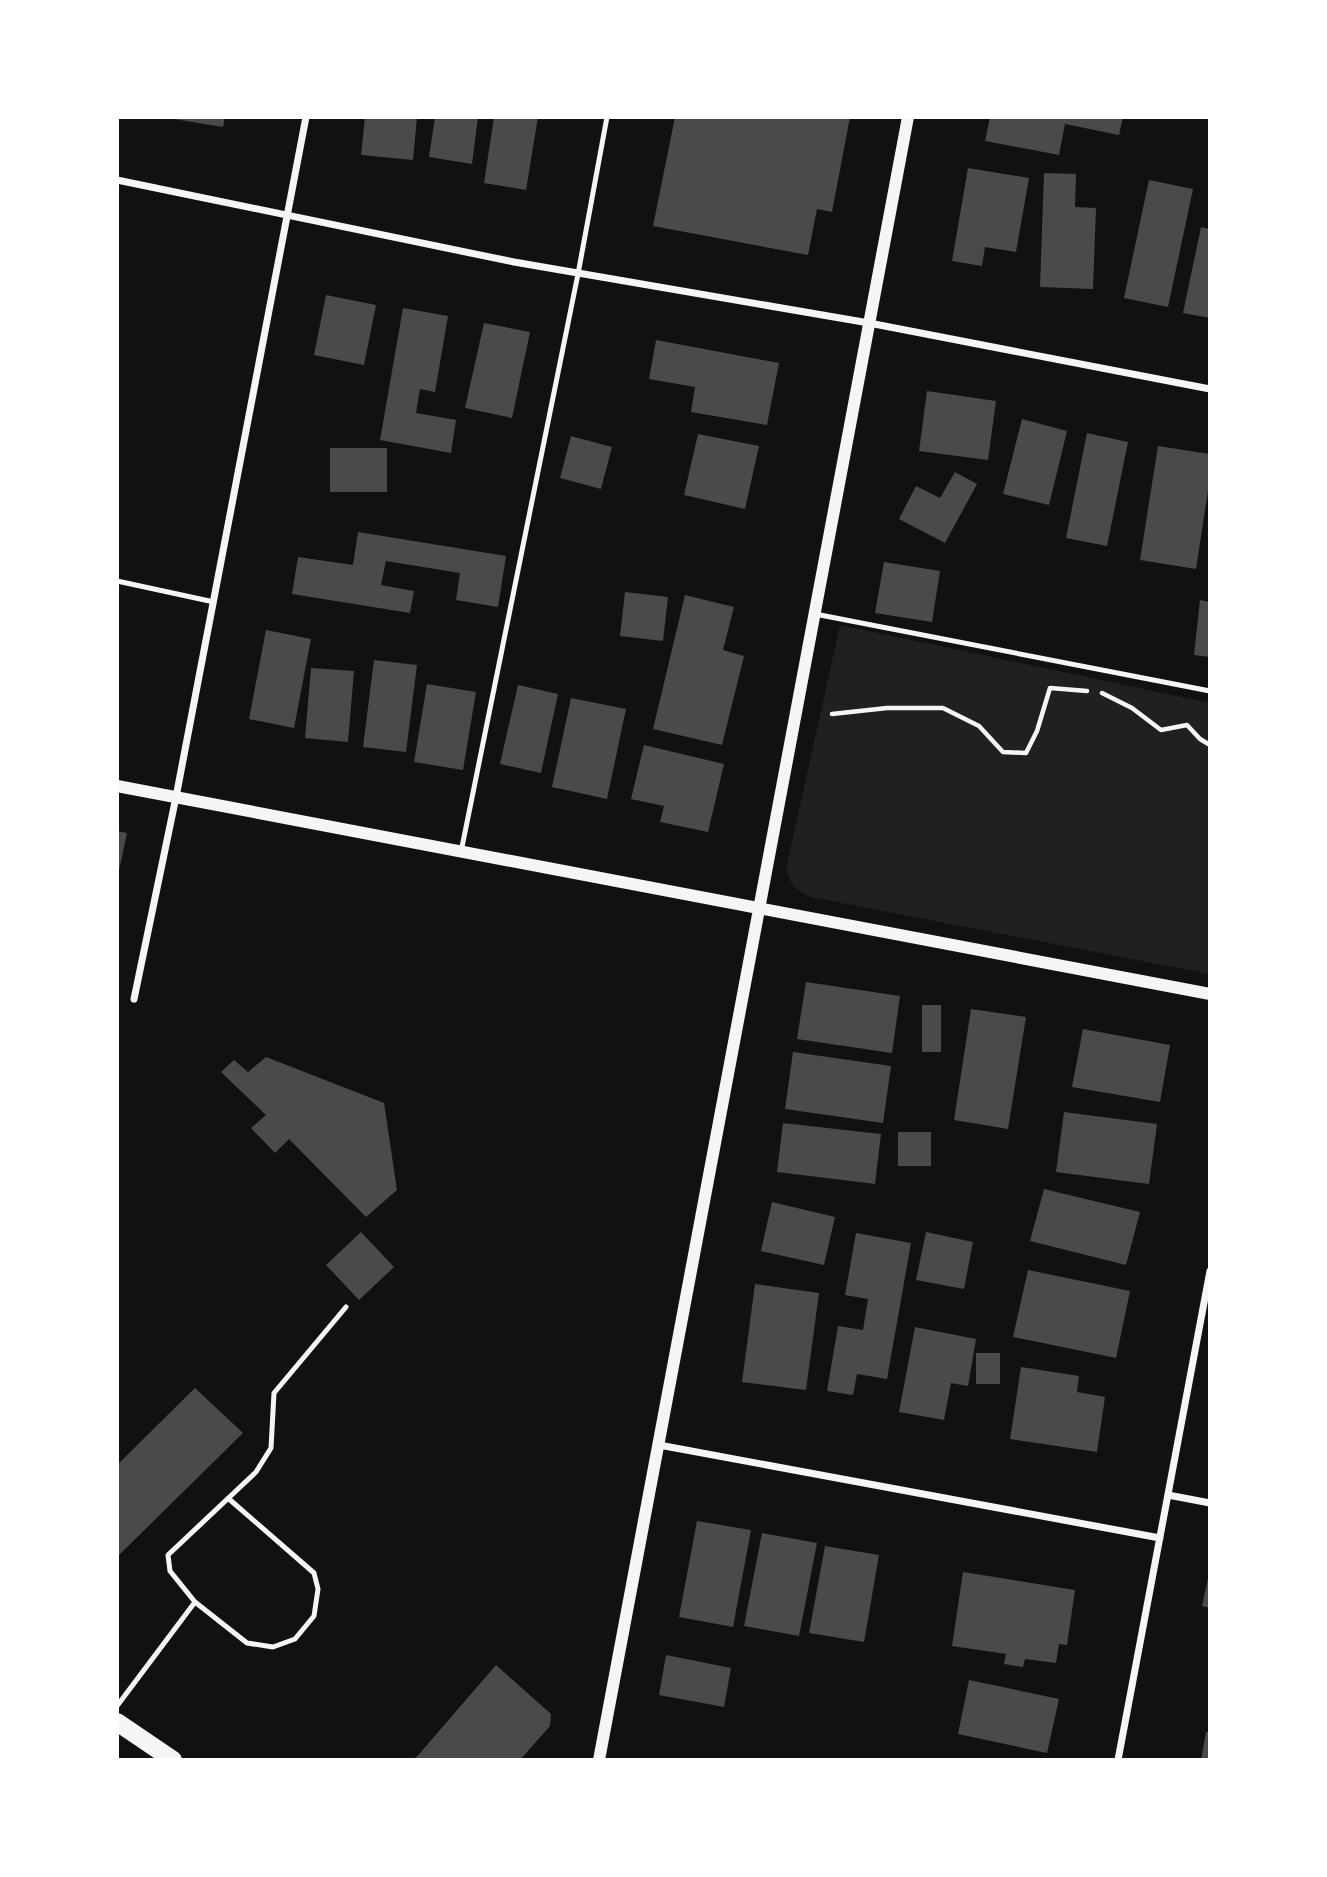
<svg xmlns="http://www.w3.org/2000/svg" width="1327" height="1877" viewBox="0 0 1327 1877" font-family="'Work Sans',sans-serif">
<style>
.green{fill:#202020}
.building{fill:#4a4a4a}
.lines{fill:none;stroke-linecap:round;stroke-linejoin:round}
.path{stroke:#f5f5f5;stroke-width:4.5}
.service{stroke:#f5f5f5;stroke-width:5}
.minor{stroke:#f5f5f5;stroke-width:7}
.tertiary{stroke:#f5f5f5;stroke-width:12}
.primary{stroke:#f5f5f5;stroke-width:18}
</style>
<rect width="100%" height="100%" fill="#111"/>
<path class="green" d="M840 625 1210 703V974L810 897C794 890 787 881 787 864Z"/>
<path class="building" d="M174 117H225L223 127 174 119Z
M365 117H417L413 160 361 155Z
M435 117H478L472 164 429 157Z
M494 117H538L526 190 484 183Z
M675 117H850L832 212 817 209 808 255 653 226Z
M990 117H1123L1119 135 1065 124 1059 155 985 141Z
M968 168 1029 178 1016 252 985 247 982 266 952 261Z
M1044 173 1076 174 1075 207 1096 208 1093 289 1040 287Z
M1149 180 1193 189 1168 307 1124 298Z
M1201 227 1210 229V318L1183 313Z
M326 295 376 305 364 365 314 355Z
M403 308 448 316 435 392 420 389 416 413 456 420 451 453 380 440Z
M484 323 530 332 512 418 465 408Z
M656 340 779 363 767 425 691 412 695 387 649 379Z
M927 391 996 401 988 460 919 451Z
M1022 419 1067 431 1049 505 1003 494Z
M1087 433 1128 442 1107 546 1066 538Z
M698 434 759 446 745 509 684 495Z
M571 436 612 447 601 489 560 478Z
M1158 446 1210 454V478L1196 569 1140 560Z
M330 448H387V492H330Z
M955 472 977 484 945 543 899 519 916 486 940 498Z
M358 532 506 556 498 607 456 600 460 573 386 561 381 585 414 591 410 613 292 594 298 557 353 565Z
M884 562 940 571 932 622 875 613Z
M625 592 668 597 663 641 620 636Z
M685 595 734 607 723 650 744 656 722 745 653 729Z
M1200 600 1210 602V657L1194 655Z
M266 630 311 639 294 728 249 719Z
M374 660 417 665 406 752 363 747Z
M311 668 354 671 348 742 305 738Z
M427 684 476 692 463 770 414 762Z
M518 685 558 694 541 773 500 764Z
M571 698 626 709 607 799 552 787Z
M644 745 724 764 708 832 660 822 664 806 631 799Z
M117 831 127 833 118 875H117Z
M806 982 900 996 892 1053 797 1039Z
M922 1005H941V1052H922Z
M971 1009 1026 1017 1008 1129 954 1120Z
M1083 1029 1170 1045 1160 1102 1072 1087Z
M793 1052 891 1066 883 1123 785 1109Z
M266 1057 384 1103 397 1190 366 1217 289 1139 275 1153 251 1128 266 1115 221 1072 234 1060 248 1072Z
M1064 1112 1157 1124 1149 1184 1056 1172Z
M783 1123 881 1134 875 1184 777 1172Z
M898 1132H931V1166H898Z
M1044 1189 1140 1212 1126 1265 1030 1241Z
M772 1202 835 1217 824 1265 761 1251Z
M361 1232 394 1267 359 1300 326 1265Z
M926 1232 973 1242 964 1289 916 1280Z
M856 1233 911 1243 887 1379 857 1374 853 1395 827 1391 838 1326 863 1330 868 1299 845 1295Z
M1028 1270 1130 1291 1116 1358 1013 1337Z
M755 1284 819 1293 806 1390 742 1382Z
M915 1327 976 1339 968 1386 951 1383 944 1420 899 1412Z
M976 1353H1000V1384H976Z
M1021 1367 1079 1376 1077 1392 1105 1397 1097 1452 1010 1439Z
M195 1388 243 1433 117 1557V1465Z
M697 1521 751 1530 733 1627 679 1617Z
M762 1533 817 1543 799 1636 744 1626Z
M825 1546 879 1555 864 1642 809 1633Z
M963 1572 1075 1590 1067 1645 1059 1644 1056 1663 1025 1659 1023 1667 1004 1664 1006 1654 952 1646Z
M1209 1574H1210V1608L1202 1606Z
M666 1655 731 1668 724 1707 659 1695Z
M496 1665 551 1714 550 1726 520 1760H414Z
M969 1680 1059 1699 1047 1753 958 1734Z
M1206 1732H1210V1760H1201Z"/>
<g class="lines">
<path class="path" d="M1102 693 1132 708 1161 730 1187 725 1200 739 1210 745
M832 714 887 708H943L979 726 1003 752 1026 753 1037 731 1050 688 1087 691"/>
<path class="service" d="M117 581 214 602
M815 614 1210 691
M461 852 578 274 607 117
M229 1499 314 1573 318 1589 314 1616 295 1639 273 1647 247 1643 195 1602 170 1571 168 1555 256 1472 271 1448 274 1393 346 1307
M117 1706 195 1602"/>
<path class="minor" d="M117 180 514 262 869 323 1210 389
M134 999 176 797 306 117
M659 1445 1160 1538
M1168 1495 1210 1503
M1118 1760 1210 1271"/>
<path class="tertiary" d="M117 786 1210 994
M599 1760 908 117"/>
<path class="primary" d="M117 1722 173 1760"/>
</g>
<rect width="1327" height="1877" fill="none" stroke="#ffffff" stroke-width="238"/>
</svg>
